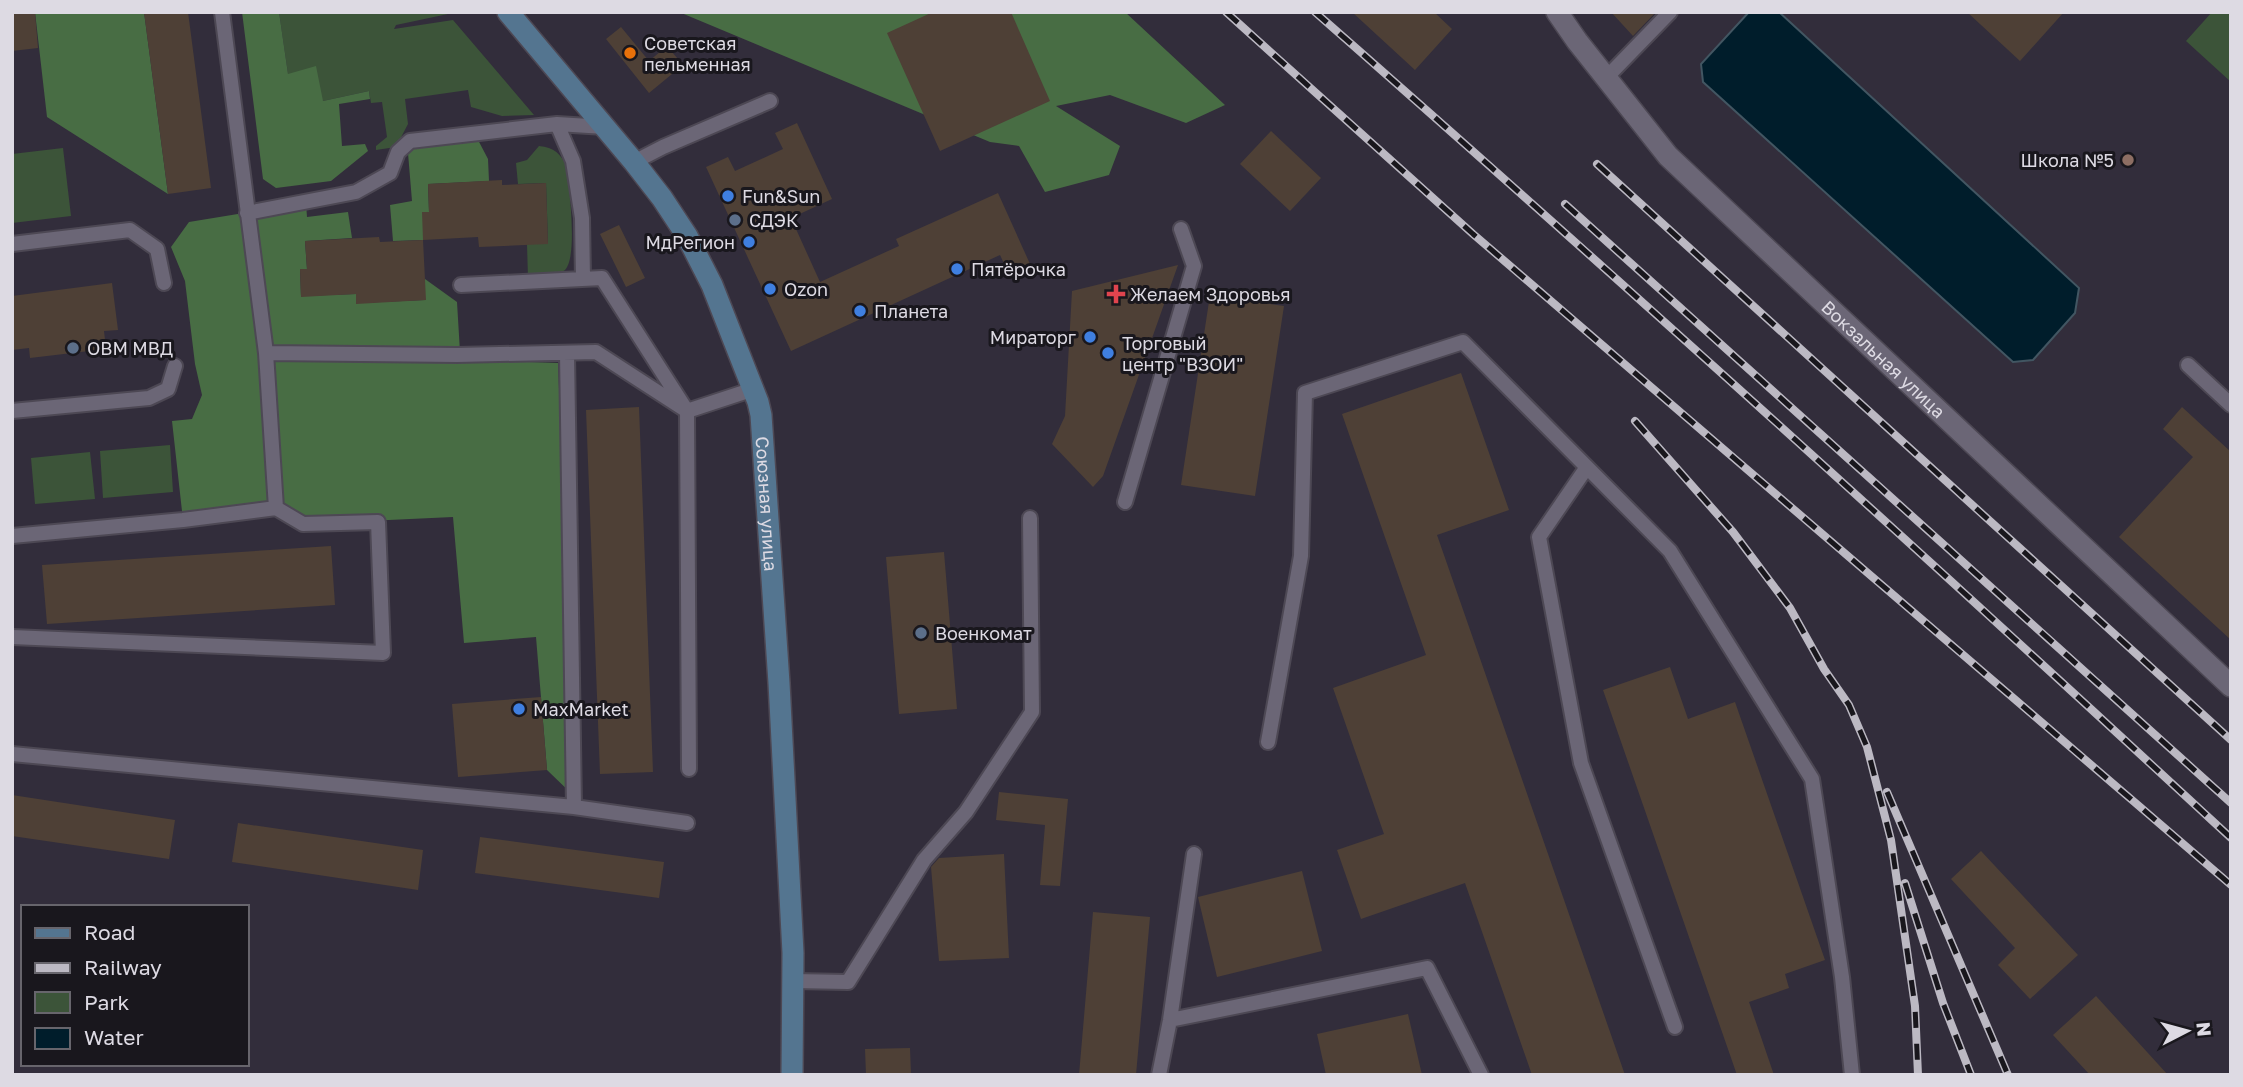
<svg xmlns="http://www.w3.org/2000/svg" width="2243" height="1087" viewBox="0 0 2243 1087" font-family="'Golos Text',sans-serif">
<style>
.green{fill:#3c5439}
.forest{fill:#486d44}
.water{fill:#001d2b;stroke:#425662;stroke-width:2}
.building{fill:#4e4036}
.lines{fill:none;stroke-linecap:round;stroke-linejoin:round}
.lane-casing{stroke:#4d4854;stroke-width:18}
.street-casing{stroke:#4d4854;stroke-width:24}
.secondary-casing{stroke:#4d4854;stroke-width:24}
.lane{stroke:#6b6676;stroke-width:14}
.street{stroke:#6b6676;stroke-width:21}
.secondary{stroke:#547590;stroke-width:21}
.rail-casing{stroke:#bcb9c3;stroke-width:8}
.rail{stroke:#19171d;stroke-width:5;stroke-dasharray:16;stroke-linecap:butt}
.food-dot{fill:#e8710a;stroke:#19171d;stroke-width:2.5}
.education-dot{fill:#8d6e63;stroke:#19171d;stroke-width:2.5}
.shop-dot{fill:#3f7fe0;stroke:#19171d;stroke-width:2.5}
.service-dot{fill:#5c6f8a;stroke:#19171d;stroke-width:2.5}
.health-dot{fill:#e0444e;stroke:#19171d;stroke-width:2.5}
.labels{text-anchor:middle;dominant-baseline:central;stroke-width:6;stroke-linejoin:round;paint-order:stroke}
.poi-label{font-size:18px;fill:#dddae3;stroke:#19171d;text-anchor:start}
.street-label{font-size:18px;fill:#dddae3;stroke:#19171d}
</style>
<rect width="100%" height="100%" fill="#322d3b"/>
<path class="green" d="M279 12H446L448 14 396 25 394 29 453 20 534 115 502 116 471 107 468 90 405 99 408 124 396 147 376 150V146L387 137 382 102 371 103 369 91 323 101 288 74Z
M2212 12H2231V82L2186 41Z
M539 146C554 147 561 154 567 167 569 187 578 257 565 270 556 278 540 277 528 278L527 244 548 243 546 183 518 184 516 163 527 160Z
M63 148 71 216 12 223V154Z
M170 445 173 492 103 498 100 451Z
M90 452 95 499 35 504 31 458Z"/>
<path class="forest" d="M35 12H144L168 194 47 117Z
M242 12H279L288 74 316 66 323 101 369 91 370 99 339 104 342 146 365 144 368 151 331 181 276 188 263 179Z
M679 12H1125L1225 105 1186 123 1110 95 1056 106 1120 146 1109 175 1045 192 1019 146 990 142Z
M477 138 488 159 489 181 428 184 429 212 423 240 393 241 390 205 412 201 408 153 411 147Z
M306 203 307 217 348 212 352 238 305 241 307 269 300 270 301 296 356 294 357 303 425 300V279L457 302 460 352 290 354 558 363 575 797 547 770 536 637 464 643 453 517 303 524 276 508 183 520 172 421 192 419 202 395 195 364 185 281 171 247 189 222Z"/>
<path class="water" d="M1749 12H1779L2079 288 2075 313 2033 360 2013 362 1703 82 1701 64Z"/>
<path class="building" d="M12 12H35L38 48 12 51Z
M144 12H188L211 188 168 194Z
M933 12H1011L1050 101 940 151 887 33Z
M1352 12H1434L1452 29 1415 70Z
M1611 12H1656L1633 36Z
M1967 12H2064L2020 61Z
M621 27 649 61 667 46 683 65 649 93 606 39Z
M797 123 832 199 791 218 820 282 899 246 896 239 998 193 1030 264 1009 274 1000 255 791 351 706 167 728 157 735 171 783 149 775 133Z
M1271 131 1321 178 1290 211 1240 164Z
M502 180V185L546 183 548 244 479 247 478 237 423 240 422 212H429L428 184Z
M619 225 645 278 626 287 600 234Z
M379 237 380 242 423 240 426 300 356 304V294L301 297 300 269H307L305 241Z
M1178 265 1103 476 1093 487 1052 444 1065 416 1072 291Z
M112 283 118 330 104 331 106 349 30 358 29 348 12 350V296Z
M1210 295 1284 306 1255 496 1181 485Z
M1461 373 1509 510 1437 535 1625 1075H1532L1465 883 1361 919 1337 850 1384 834 1333 688 1426 655 1342 414Z
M639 407 653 772 600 774 586 410Z
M2182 407 2231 452V640L2119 537 2193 457 2163 429Z
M331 546 335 605 47 624 42 565Z
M944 552 957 709 899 714 886 557Z
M1670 667 1688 719 1735 702 1825 960 1785 974 1789 988 1749 1002 1774 1075H1737L1603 690Z
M541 697 547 770 458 777 452 704Z
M999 792 1068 799 1060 886 1040 885 1045 825 996 820Z
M12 795 175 820 169 859 12 836Z
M238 823 423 850 418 890 232 862Z
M480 837 664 862 659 898 475 873Z
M1981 851 2078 955 2030 999 1998 965 2015 948 1951 879Z
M1004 854 1009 958 939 961 931 867 939 858Z
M1302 871 1322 951 1217 977 1198 897Z
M1093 912 1150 917 1136 1075H1079Z
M2096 996 2168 1075H2090L2053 1035Z
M1408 1014 1422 1075H1326L1317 1034Z
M910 1048 911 1075H866L865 1049Z"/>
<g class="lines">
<g class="lane-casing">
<path id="lane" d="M222 12 266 353 276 508
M1606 78 1670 12
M557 124 573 161 582 218 583 279
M634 162 663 147 770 101
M247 213 356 192 390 173 398 152 410 141 557 124 605 127
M12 244 130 230 157 249 164 283
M461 285 602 278 687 411 689 769
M266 353 457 355 596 352 687 411 754 389
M2188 365 2231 405
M12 411 149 398 168 389 175 366
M1587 467 1539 537 1581 763 1675 1027
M1125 502 1194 266 1181 229
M12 536 183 520 276 508 303 524 378 522 383 653 12 637
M1268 742 1301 556 1305 393 1463 342 1670 551 1812 779 1842 977 1852 1075
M12 754 574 807 567 354
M574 807 687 823
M793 981 848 982 924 860 966 812 1032 712 1030 518
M1170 1020 1427 968 1481 1075
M1159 1075 1170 1020 1194 854"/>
</g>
<g class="street-casing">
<g id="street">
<path id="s1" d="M1557 12 1577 41 1668 156 2231 686"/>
</g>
</g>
<g class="secondary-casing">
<g id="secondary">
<path id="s2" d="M508 12 634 162 662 198 687 236 712 285 758 402 761 415 779 683 793 953 792 1075"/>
</g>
</g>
<use href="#lane" class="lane"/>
<use href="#street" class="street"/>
<use href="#secondary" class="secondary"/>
<g class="rail-casing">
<path id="rail" d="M1226 12 1473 234 2231 885
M1315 12C1624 283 1929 559 2231 838
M1597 164 2231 740
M1565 204 2231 803
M1635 421 1733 532 1790 608 1824 669 1849 705 1867 747 1891 840 1915 1006 1918 1075
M1887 792 2008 1075
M1905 883 1943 1003 1971 1075"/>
</g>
<use href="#rail" class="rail"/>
</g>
<circle class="food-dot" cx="630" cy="53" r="7"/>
<circle class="education-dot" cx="2128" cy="160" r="7"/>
<g class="shop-dot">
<circle cx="728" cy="196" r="7"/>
<circle cx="749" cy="242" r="7"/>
<circle cx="957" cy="269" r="7"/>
<circle cx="770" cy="289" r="7"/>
<circle cx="860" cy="311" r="7"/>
<circle cx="1090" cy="337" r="7"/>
<circle cx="1108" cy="353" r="7"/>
<circle cx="519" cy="709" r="7"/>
</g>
<g class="service-dot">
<circle cx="735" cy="220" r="7"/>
<circle cx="73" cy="348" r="7"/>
<circle cx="921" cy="633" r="7"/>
</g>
<path class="health-dot" d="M1112.5 283.5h7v7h7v7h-7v7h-7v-7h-7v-7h7z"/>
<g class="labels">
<g class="poi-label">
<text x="644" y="43">Советская<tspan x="644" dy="21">пельменная</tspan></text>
<text x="2114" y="160" text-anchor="end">Школа №5</text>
<text x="742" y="196">Fun&amp;Sun</text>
<text x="749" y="220">СДЭК</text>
<text x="735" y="242" text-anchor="end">МдРегион</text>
<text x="971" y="269">Пятёрочка</text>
<text x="784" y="289">Ozon</text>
<text x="1130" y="294">Желаем Здоровья</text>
<text x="874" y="311">Планета</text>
<text x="1076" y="337" text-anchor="end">Мираторг</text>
<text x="1122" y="343">Торговый<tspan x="1122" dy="21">центр "ВЗОИ"</tspan></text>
<text x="87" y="348">ОВМ МВД</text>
<text x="935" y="633">Военкомат</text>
<text x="533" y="709">MaxMarket</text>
</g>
<g class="street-label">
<text stroke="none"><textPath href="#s1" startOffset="478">Вокзальная улица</textPath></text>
<text stroke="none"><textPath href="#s2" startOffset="570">Союзная улица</textPath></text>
</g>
</g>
<rect width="2243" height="1087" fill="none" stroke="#dddae3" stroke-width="28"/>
<rect x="21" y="905" width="228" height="161" fill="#19171d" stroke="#67656c" stroke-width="2"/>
<rect x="35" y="928" width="35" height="10" fill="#547590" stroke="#67656c" stroke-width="2"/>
<text x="84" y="940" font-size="21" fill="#dddae3">Road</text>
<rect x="35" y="963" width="35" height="10" fill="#bcb9c3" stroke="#67656c" stroke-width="2"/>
<text x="84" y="975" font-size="21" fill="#dddae3">Railway</text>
<rect x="35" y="992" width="35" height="21" fill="#3c5439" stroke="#67656c" stroke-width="2"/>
<text x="84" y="1010" font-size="21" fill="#dddae3">Park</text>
<rect x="35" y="1028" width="35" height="21" fill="#001d2b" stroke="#67656c" stroke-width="2"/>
<text x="84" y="1045" font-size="21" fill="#dddae3">Water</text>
<g transform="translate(2187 1031) rotate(84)" stroke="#19171d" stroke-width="5" paint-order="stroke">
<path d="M0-5L12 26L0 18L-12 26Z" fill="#dddae3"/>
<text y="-10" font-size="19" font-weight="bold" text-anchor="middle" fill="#dddae3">N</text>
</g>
</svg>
